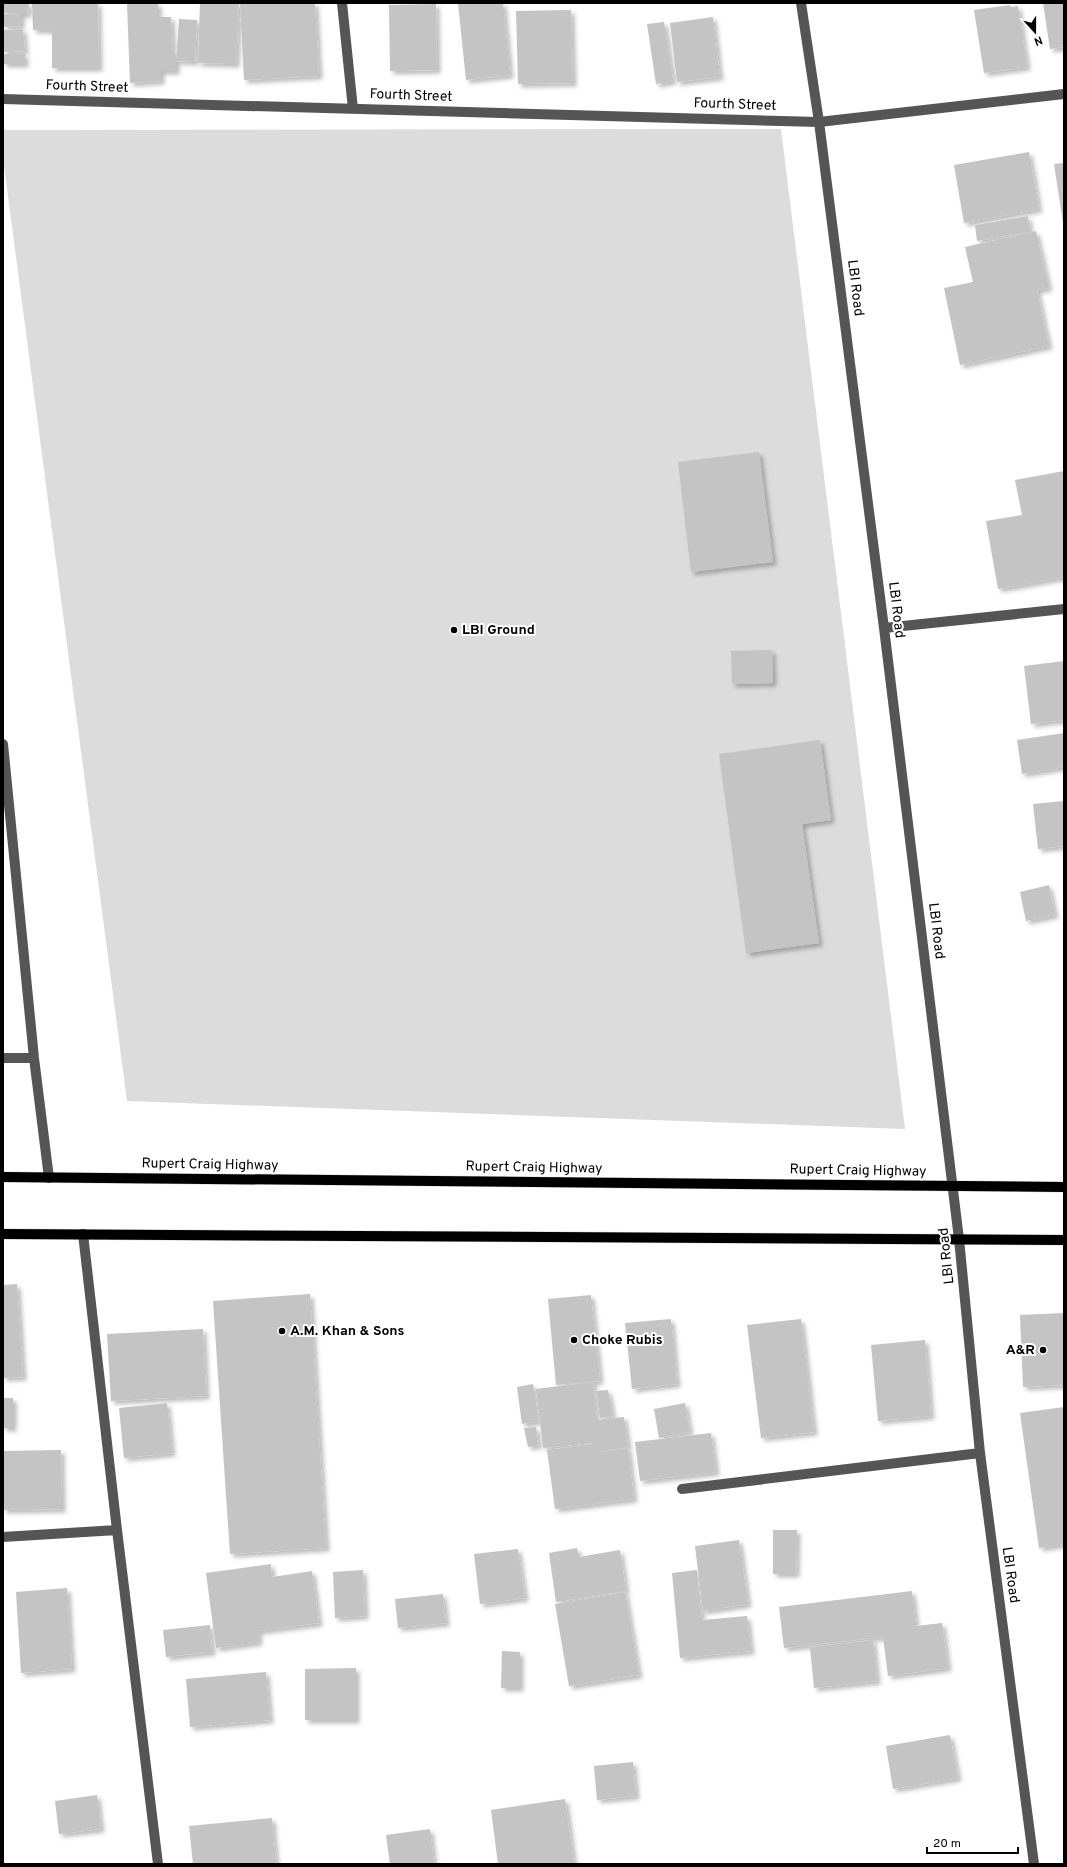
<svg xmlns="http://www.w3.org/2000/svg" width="1067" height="1867" viewBox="0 0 1067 1867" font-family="Overpass,sans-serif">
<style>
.green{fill:#dcdcdc}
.building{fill:#c4c4c4;filter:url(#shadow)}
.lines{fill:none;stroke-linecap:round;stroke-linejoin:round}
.major-casing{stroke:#dbdbdb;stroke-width:11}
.minor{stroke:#555;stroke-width:10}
.major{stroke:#000;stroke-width:10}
.poi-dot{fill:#000;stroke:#fff;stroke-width:1.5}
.labels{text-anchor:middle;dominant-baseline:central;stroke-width:4;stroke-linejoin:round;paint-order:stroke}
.street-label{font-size:14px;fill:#000;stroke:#fff}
.poi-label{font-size:14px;font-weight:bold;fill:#000;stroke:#fff;text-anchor:start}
</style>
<defs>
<filter id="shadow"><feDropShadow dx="3.5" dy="3.5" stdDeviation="2" flood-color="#0004"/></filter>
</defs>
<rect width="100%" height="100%" fill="#fff"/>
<path class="green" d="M781 129 905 1129 127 1101 3 158V130Z"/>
<path class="building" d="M3 3H29L28 14H21V26L3 27V14H19L3 13Z
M32 3H98L99 68H52V30H33Z
M127 3H158V17H171L173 55H176V71H161V81L130 83Z
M200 3H239L236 64 198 63Z
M240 3H315L319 76 244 80Z
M458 3H503L510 75 466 80Z
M1043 3H1064V47L1050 49Z
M436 4 437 70 390 71 389 5Z
M1010 5 1011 7 1018 6 1027 67 984 73 974 10Z
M571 10 573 83 518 84 516 11Z
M713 17 720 77 677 82 670 23Z
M179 19 197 20 195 62 176 61Z
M664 22 673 81 656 84 647 24Z
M23 29 25 51 3 52V30Z
M3 54H25V64H3Z
M1029 152 1039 209 964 223 954 165Z
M1064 163V223H1063L1054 164Z
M1028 216 1030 232 977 241 975 225Z
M1036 231 1049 288 1037 290 1049 346 960 365 944 288 973 282 965 247Z
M759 452 773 562 691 572 678 462Z
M1064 471V577L998 589 986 521 1022 515 1015 480Z
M772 650 773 683 732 684 731 651Z
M1064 661V720L1031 724 1024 666Z
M1064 733V767L1022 774 1017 740Z
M820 740 831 820 802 824 819 943 746 953 719 754Z
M1064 801V846L1038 849 1033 804Z
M1049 885 1055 915 1026 921 1020 892Z
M17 1284 23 1377 3 1378V1285Z
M310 1294 326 1548 230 1554 213 1301Z
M591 1295 600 1381 556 1385 548 1299Z
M1064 1313V1385L1023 1387 1020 1315Z
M671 1319 677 1384 632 1389 625 1323Z
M801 1319 814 1432 761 1438 747 1325Z
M203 1329 206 1396 111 1401 107 1334Z
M925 1340 931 1416 878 1421 871 1345Z
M593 1382 597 1420 624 1417 628 1447 593 1453 628 1448 634 1499 555 1509 547 1450 592 1444 591 1443 543 1448 536 1389Z
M533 1384 539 1421 522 1424 517 1387Z
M608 1390 613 1416 600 1418 596 1391Z
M3 1398H13V1428H3Z
M167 1403 172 1453 124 1458 119 1408Z
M685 1403 690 1432 659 1438 654 1409Z
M1064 1407V1544L1039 1548 1020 1413Z
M536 1427 539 1445 528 1447 524 1428Z
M711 1433 716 1472 640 1481 635 1442Z
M61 1450 62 1509 3 1510V1451Z
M773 1530H797L796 1574H773Z
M739 1540 748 1604 703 1611 695 1546Z
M577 1548 579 1557 620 1550 626 1591 556 1602 549 1553Z
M518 1549 525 1598 480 1604 474 1554Z
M271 1564 272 1577 312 1571 319 1623 258 1631 259 1642 216 1648 206 1573Z
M363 1570 365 1616 335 1618 333 1572Z
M697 1570 702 1620 747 1616 751 1651 680 1658 672 1573Z
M67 1588 72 1669 21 1673 16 1592Z
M912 1591 916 1626 942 1623 948 1668 888 1676 883 1637 784 1648 779 1607Z
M625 1592 639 1675 569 1686 555 1604Z
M443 1594 446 1623 398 1628 395 1599Z
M210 1625 212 1652 166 1657 163 1630Z
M873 1640 877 1681 814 1688 810 1647Z
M502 1651 520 1652V1688H501Z
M356 1668V1720H305V1669Z
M266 1672 270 1720 190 1727 186 1679Z
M950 1735 958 1778 893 1789 886 1746Z
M633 1762 636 1796 597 1800 594 1766Z
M97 1795 101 1829 59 1834 55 1801Z
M565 1799 574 1864H498L491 1810Z
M272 1818 276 1864H193L189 1826Z
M430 1829 434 1864H390L386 1835Z"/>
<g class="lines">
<g class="major-casing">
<path id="major" d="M3 1177 1064 1187
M3 1234 1064 1240"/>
</g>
<path class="minor" d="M342 3 353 109
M801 3 819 122 884 628 959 1239 980 1453 1034 1864
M3 99 819 122 1064 94
M884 628 1064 609
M3 744 34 1058 49 1178
M3 1058H34
M83 1234 117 1530 158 1864
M682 1489 980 1453
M3 1537 117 1530"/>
<use href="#major" class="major"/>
</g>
<g class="poi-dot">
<circle cx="454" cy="630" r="4"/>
<circle cx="282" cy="1331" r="4"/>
<circle cx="574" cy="1340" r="4"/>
<circle cx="1043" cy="1350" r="4"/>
</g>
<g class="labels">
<g class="street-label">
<text transform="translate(87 87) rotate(2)">Fourth Street</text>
<text transform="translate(411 96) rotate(2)">Fourth Street</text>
<text transform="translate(735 105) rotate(2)">Fourth Street</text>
<text transform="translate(855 288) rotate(83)">LBI Road</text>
<text transform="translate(896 610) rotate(83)">LBI Road</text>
<text transform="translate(936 931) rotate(83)">LBI Road</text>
<text transform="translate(210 1165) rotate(1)">Rupert Craig Highway</text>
<text transform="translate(534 1168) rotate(1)">Rupert Craig Highway</text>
<text transform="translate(858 1171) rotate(1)">Rupert Craig Highway</text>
<text transform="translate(947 1256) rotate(-96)">LBI Road</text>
<text transform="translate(1010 1575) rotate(82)">LBI Road</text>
</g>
<g class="poi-label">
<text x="462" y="630">LBI Ground</text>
<text x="290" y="1331">A.M. Khan &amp; Sons</text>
<text x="582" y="1340">Choke Rubis</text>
<text x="1035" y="1350" text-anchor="end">A&amp;R</text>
</g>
</g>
<rect width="1067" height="1867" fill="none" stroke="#000000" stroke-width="8"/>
<g transform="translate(1035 32) rotate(159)" stroke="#ffffff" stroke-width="3" paint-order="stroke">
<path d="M0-3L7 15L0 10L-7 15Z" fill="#000000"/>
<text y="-6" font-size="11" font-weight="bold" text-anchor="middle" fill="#000000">N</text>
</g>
<path d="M927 1847v6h91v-6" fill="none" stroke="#000000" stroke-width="2"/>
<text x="933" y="1847" font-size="12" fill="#000000" stroke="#ffffff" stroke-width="3" paint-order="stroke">20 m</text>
</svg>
